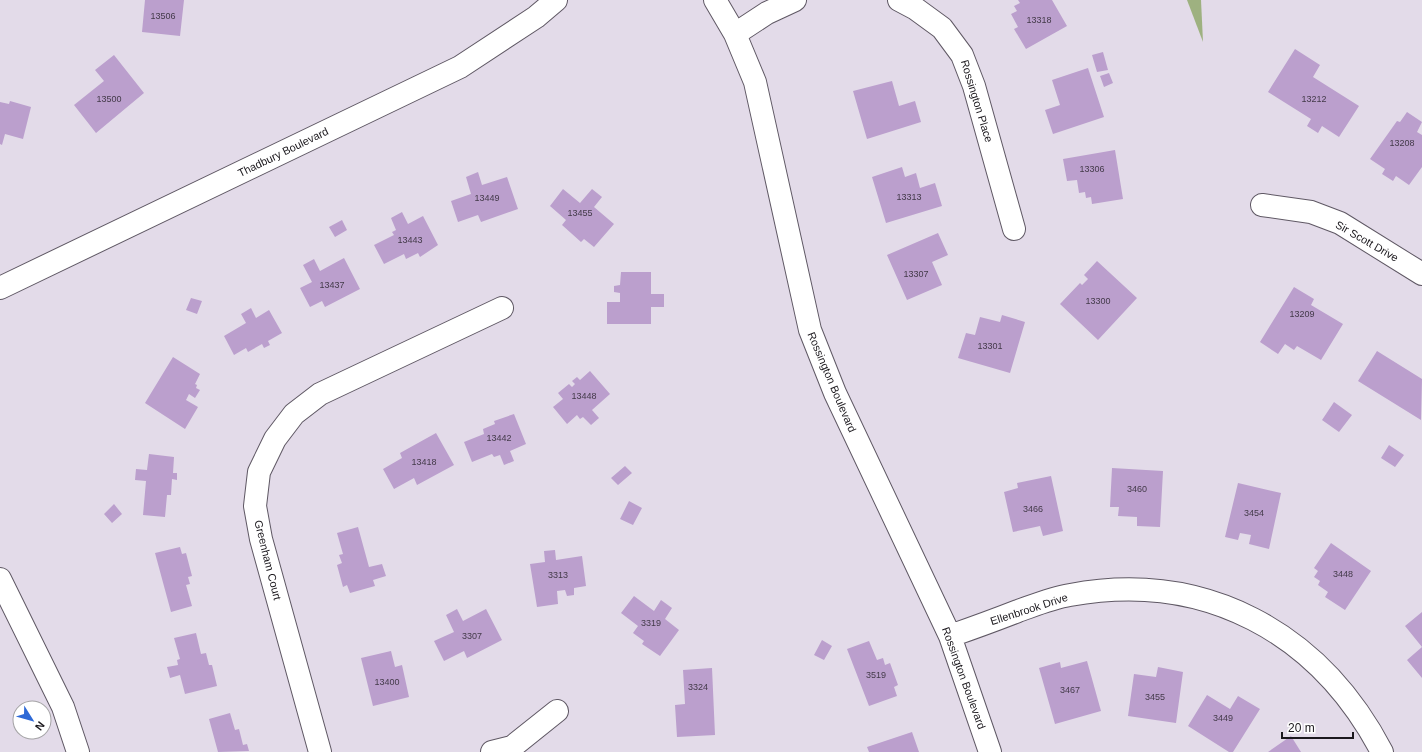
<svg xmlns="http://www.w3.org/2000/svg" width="1422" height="752" viewBox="0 0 1422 752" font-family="Helvetica,sans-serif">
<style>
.forest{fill:#9eb180}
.building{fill:#bb9fcd}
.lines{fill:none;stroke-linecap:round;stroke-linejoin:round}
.minor-casing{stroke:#5f5864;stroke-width:24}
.minor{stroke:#fff;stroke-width:22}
.labels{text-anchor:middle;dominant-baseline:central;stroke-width:4;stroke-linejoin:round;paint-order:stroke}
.number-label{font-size:9px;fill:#433a49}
.street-label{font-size:11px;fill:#1b181d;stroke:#fff}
</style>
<rect width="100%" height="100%" fill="#e3dbe9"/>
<path class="forest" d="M1187 0H1201L1203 42Z"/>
<path class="building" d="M145 0H184L180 36 142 32Z
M1018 0H1052L1067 26 1026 49 1014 29 1018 27 1011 14 1017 11 1014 6 1020 3Z
M1295 49 1320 65 1313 77 1359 106 1339 137 1322 126 1318 133 1307 126 1311 119 1268 92Z
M1103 52 1108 70 1097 72 1092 55Z
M114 55 144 93 96 133 74 105 104 81 95 70Z
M1088 68 1104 117 1053 134 1045 110 1060 105 1052 80Z
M1109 73 1113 83 1104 87 1100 76Z
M892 81 899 106 915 101 921 122 867 139 853 91Z
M10 101 31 107 23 139 5 134 2 145 0 144V102L9 104Z
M1407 112 1422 122 1417 132 1422 135V167L1409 185 1396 176 1393 181 1382 174 1385 169 1370 159 1397 121 1400 122Z
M1115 150 1123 199 1092 204 1091 197 1086 198 1085 192 1079 193 1077 180 1067 181 1063 159Z
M902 167 905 177 916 173 920 188 935 183 942 206 886 223 872 177Z
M478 172 482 185 507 177 518 209 481 222 478 215 458 222 451 201 471 194 466 177Z
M563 189 580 203 592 189 602 197 594 207 614 224 594 247 584 239 581 242 562 225 566 220 550 206Z
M402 212 408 224 423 216 438 245 420 257 418 253 406 259 404 254 384 264 374 245 394 235 392 232 396 230 391 218Z
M342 220 347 230 335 237 329 227Z
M938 233 948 255 932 262 942 285 907 300 887 255Z
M344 258 360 289 325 307 322 301 310 307 300 288 312 282 303 265 314 259 320 271Z
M1097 261 1137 298 1098 340 1060 304 1080 283 1082 285 1088 279 1084 275Z
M621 272H651V294H664V307H651V324H607V302H620V293L614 292V286L620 285Z
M1294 287 1314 299 1311 305 1343 324 1321 360 1297 346 1294 350 1285 344 1278 354 1260 342Z
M191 298 202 301 197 314 186 310Z
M251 308 256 318 269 310 282 333 268 341 270 345 264 348 262 344 248 352 246 348 234 355 224 336 246 323 241 314Z
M1002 315 1025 322 1010 373 958 358 966 333 975 335 980 317 1000 322Z
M1377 351 1422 379 1421 420 1358 381Z
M173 357 200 374 195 384 197 385 196 388 200 390 195 398 189 394 186 400 198 407 185 429 145 403Z
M590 371 610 394 592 410 599 418 591 425 583 417 580 419 577 415 567 424 553 407 563 399 558 393 569 384 572 387 575 384 572 381 577 377 580 380Z
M1334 402 1352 415 1339 432 1322 420Z
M514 414 526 444 510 451 514 461 504 465 500 455 494 457 492 454 472 462 464 442 484 434 483 429 495 424 494 421Z
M436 433 454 465 417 485 414 478 394 489 383 469 402 458 400 453Z
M1389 445 1404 455 1395 467 1381 458Z
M149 454 174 457 173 473H177V480L172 479 171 495H167L165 517 143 515 146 481 135 480 136 469 147 470Z
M625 466 632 473 618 485 611 478Z
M1112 468 1163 471 1160 527 1137 526V517L1118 516 1119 507H1110Z
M1051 476 1063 531 1043 536 1040 526 1013 532 1004 492 1018 488 1017 483Z
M1238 483 1281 493 1269 549 1249 544 1251 535 1240 533 1238 540 1225 537Z
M629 501 642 508 633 525 620 519Z
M114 504 122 514 112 523 104 514Z
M358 527 369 567 382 564 386 576 373 580 375 586 350 593 347 585 343 587 337 565 342 563 339 555 343 554 337 533Z
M1331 543 1371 571 1345 610 1325 597 1328 592 1318 585 1320 581 1314 577 1318 571 1314 568Z
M180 547 182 554 186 553 192 576 188 577 190 584 186 585 192 606 171 612 155 553Z
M555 550 556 560 582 556 586 586 574 588V595L567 596 565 590 557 591 558 604 537 607 530 564 545 562 544 551Z
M634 596 654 611 661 600 672 608 665 619 679 630 660 656 642 644 644 641 633 633 638 626 621 613Z
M457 609 463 621 486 609 502 640 467 658 464 651 444 661 434 641 454 632 446 615Z
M1422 612V647L1405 626Z
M196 633 201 654 206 653 209 665H212L217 686 185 694 180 675 170 678 167 667 178 665 177 660 180 659 174 638Z
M822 640 832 646 824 660 814 655Z
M869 641 877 660 883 658 885 665 890 663 898 685 894 687 897 696 869 706 847 649Z
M1422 647V678L1407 660Z
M391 651 395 667 402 665 409 697 373 706 361 658Z
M1087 661 1101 711 1055 724 1039 668 1060 662 1061 668Z
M1158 667 1183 672 1176 723 1128 716 1134 674 1156 677Z
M712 668 715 735 677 737 675 705 685 704 683 670Z
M1207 695 1230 709 1238 696 1260 709 1233 752H1229L1188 726Z
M230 713 235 730 239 729 243 745 247 744 249 751 218 752 209 719Z
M912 732 919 752H869L867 747Z
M1291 736 1301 752H1268Z"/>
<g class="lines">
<g class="minor-casing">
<path id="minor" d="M715 0 735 34 755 82 810 330 835 393 950 636 990 752
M899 0 916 9 942 28 962 55 974 86 1014 229
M735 34 767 13 795 0
M1262 205 1311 212 1340 223 1422 274
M0 288 460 67 536 17 556 0
M0 579 63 707 78 752
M950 636C973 628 995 620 1018 611 1035 605 1052 598 1070 595 1205 570 1319 632 1382 752
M320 752 261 539 255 506 259 472 275 439 294 414 320 394 502 308
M492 752 512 747 557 711"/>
</g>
<use href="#minor" class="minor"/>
</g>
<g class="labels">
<g class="number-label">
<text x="163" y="16">13506</text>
<text x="1039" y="20">13318</text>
<text x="109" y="99">13500</text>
<text x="1314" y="99">13212</text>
<text x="1402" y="143">13208</text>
<text x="1092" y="169">13306</text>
<text x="909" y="197">13313</text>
<text x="487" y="198">13449</text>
<text x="580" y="213">13455</text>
<text x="410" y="240">13443</text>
<text x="916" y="274">13307</text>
<text x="332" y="285">13437</text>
<text x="1098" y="301">13300</text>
<text x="1302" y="314">13209</text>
<text x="990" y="346">13301</text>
<text x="584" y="396">13448</text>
<text x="499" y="438">13442</text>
<text x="424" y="462">13418</text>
<text x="1137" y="489">3460</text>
<text x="1033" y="509">3466</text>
<text x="1254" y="513">3454</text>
<text x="1343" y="574">3448</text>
<text x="558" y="575">3313</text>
<text x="651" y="623">3319</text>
<text x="472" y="636">3307</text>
<text x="876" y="675">3519</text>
<text x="387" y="682">13400</text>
<text x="698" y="687">3324</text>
<text x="1070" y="690">3467</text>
<text x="1155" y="697">3455</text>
<text x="1223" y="718">3449</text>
</g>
<g class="street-label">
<text transform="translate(977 101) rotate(73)">Rossington Place</text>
<text transform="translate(283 152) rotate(-26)">Thadbury Boulevard</text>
<text transform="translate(1367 241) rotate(30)">Sir Scott Drive</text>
<text transform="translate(832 382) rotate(67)">Rossington Boulevard</text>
<text transform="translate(268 560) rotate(76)">Greenham Court</text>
<text transform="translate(1029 609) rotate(-18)">Ellenbrook Drive</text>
<text transform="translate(964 678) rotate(70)">Rossington Boulevard</text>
</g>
</g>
<g transform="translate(32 720) rotate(127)"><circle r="19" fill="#ffffff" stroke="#a4a3a5"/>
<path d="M0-3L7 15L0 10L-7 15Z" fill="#2e69d6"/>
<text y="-6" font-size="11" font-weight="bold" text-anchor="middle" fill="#1b181d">N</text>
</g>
<path d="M1282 732v6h71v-6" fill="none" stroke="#1b181d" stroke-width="2"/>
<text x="1288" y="732" font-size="12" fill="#1b181d" stroke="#ffffff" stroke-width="3" paint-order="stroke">20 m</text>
</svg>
